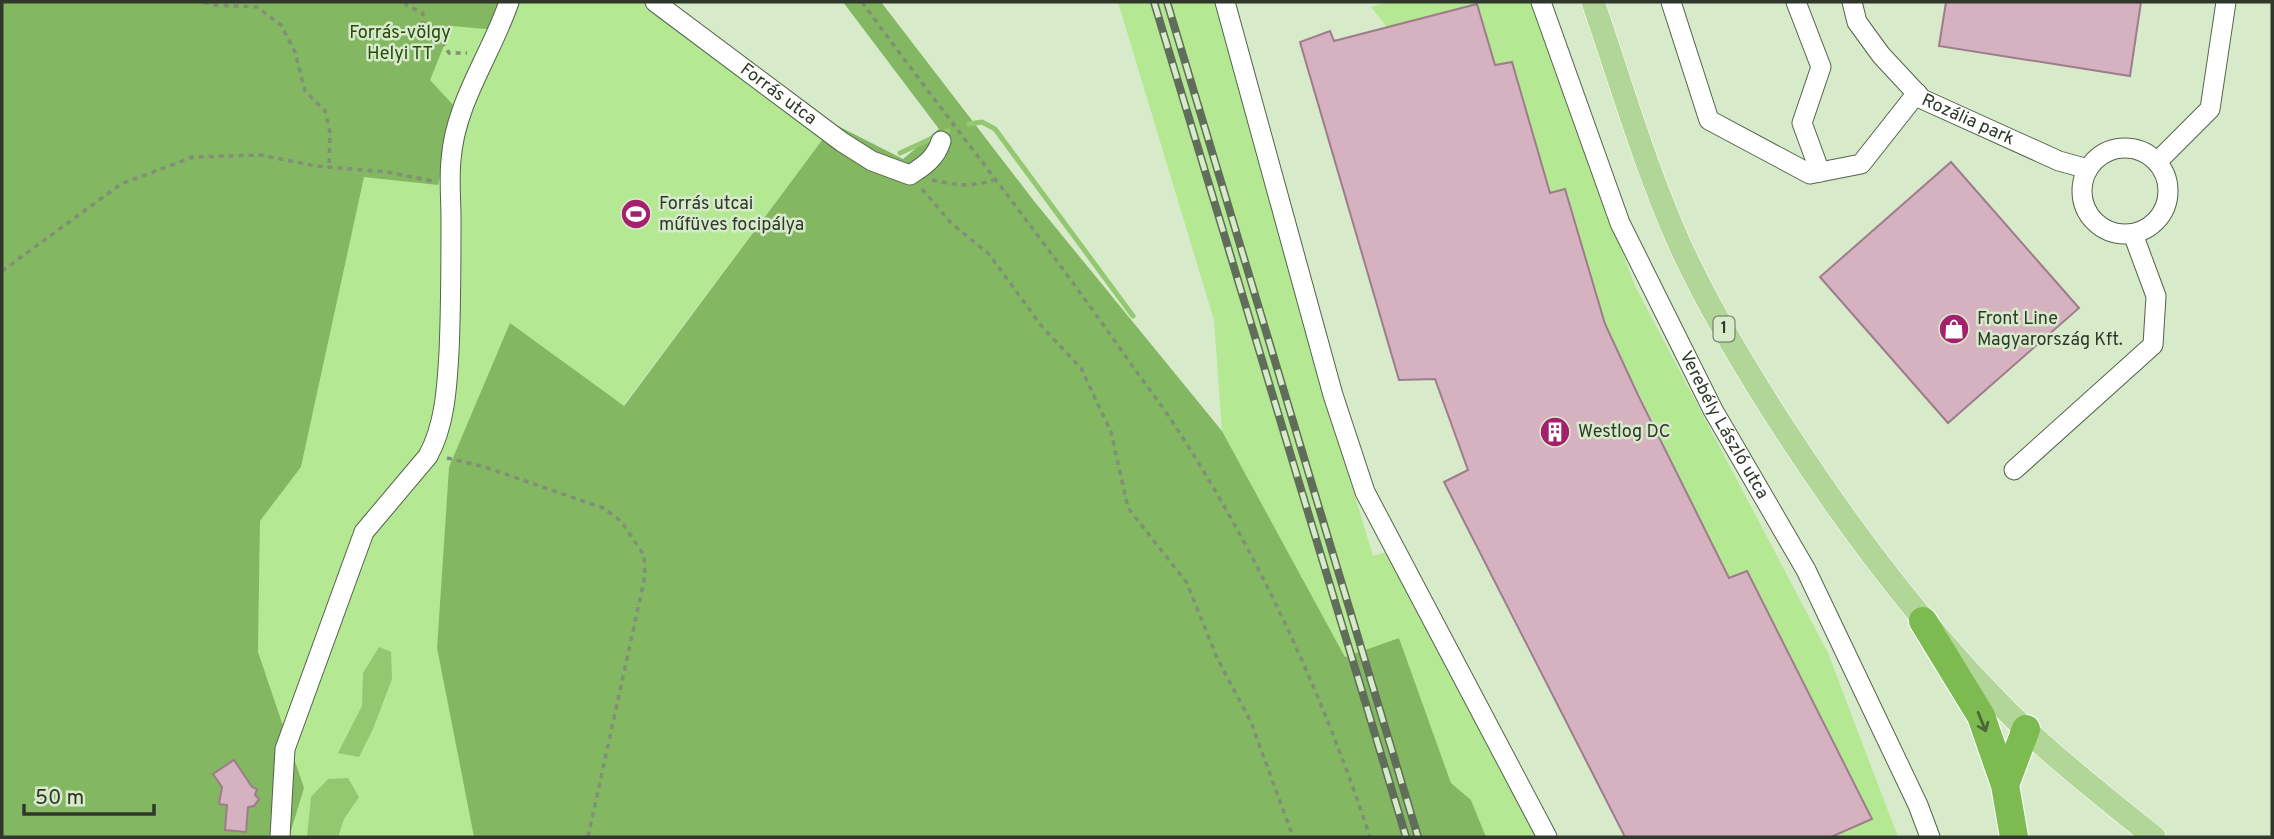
<svg xmlns="http://www.w3.org/2000/svg" width="2274" height="839" viewBox="0 0 2274 839" font-family="Overpass,sans-serif">
<style>
.green{fill:#b4e893}
.forest{fill:#83b761}
.water{fill:#93c871}
.lines{fill:none;stroke-linecap:round;stroke-linejoin:round}
.stream{stroke:#93c871;stroke-width:5}
.building{fill:#d6b2c1;stroke:#9e7c8b;stroke-width:2}
.minor-casing{stroke:#536449;stroke-width:21}
.major-casing{stroke:#fff;stroke-width:24}
.highway-casing{stroke:#fff;stroke-width:30}
.path{stroke:#818f79;stroke-width:3.5;stroke-dasharray:5 5;stroke-linecap:butt}
.minor{stroke:#fff;stroke-width:19}
.major{stroke:#b1d697;stroke-width:23}
.highway{stroke:#7dbb51;stroke-width:28}
.rail-casing{stroke:#616d5b;stroke-width:8}
.rail{stroke:#d7ebcb;stroke-width:5;stroke-dasharray:16;stroke-linecap:butt}
.oneway{stroke:#4b6639}
.labels{text-anchor:middle;dominant-baseline:central;stroke-width:5;stroke-linejoin:round;paint-order:stroke}
.shield{fill:#d7ebcb;stroke:#626e5c;stroke-width:2}
.shield-label{font-size:16px;font-weight:bold;fill:#30382c}
.park-label{font-size:18px;fill:#27490a;stroke:#d7ebcb}
.street-label{font-size:18px;fill:#30382c;stroke:#d7ebcb}
.poi-label{font-size:18px;fill:#30382c;stroke:#d7ebcb;text-anchor:start}
</style>
<rect width="100%" height="100%" fill="#d7ebcb"/>
<path class="green" d="M341 2 508 31 517 2H666L834 124 623 406 510 324 449 467 437 648 474 837H289L258 652 260 521 301 467 364 176Z
M1118 2H1216L1301 317 1373 556 1393 550 1539 837H1486L1471 800 1451 783 1399 638 1345 657 1222 431 1214 320Z
M1388 2H1537L1555 68 1635 286 1828 653 1898 837H1835L1872 819 1747 571 1729 578 1605 324 1565 189 1550 193 1505 65H1495L1477 4 1387 27 1371 7Z"/>
<path class="forest" d="M2 2H517L508 31 452 26 430 80 455 107 438 185 364 177 301 467 260 521 258 652 304 788 289 837H2Z
M843 2H881L1034 201 1222 431 1345 657 1399 638 1451 783 1471 800 1486 837H474L437 648 449 467 510 323 624 406 834 124 903 159 939 129Z"/>
<path class="water" d="M379 647 391 652 392 679 373 729 359 757 338 753 362 706 363 673Z
M348 778 359 797 344 819 338 837H307L311 797 328 779Z"/>
<g class="lines">
<path class="stream" d="M969 124 982 122 995 129 1133 316
M900 153 948 131"/>
</g>
<path class="building" d="M1946 2H2141L2130 76 1939 46Z
M1477 4 1495 65 1512 62 1550 193 1565 189 1605 324 1638 395 1729 578 1747 571 1872 819 1831 837H1625L1444 482 1468 470 1435 379 1399 380 1300 42 1330 31 1334 41Z
M1951 162 2079 308 1948 423 1820 277Z
M234 760 252 787 257 789 255 795 259 799 254 806 248 807 246 832 225 830 227 805 219 804 222 787 213 774Z"/>
<g class="lines">
<g class="minor-casing">
<g id="minor">
<path id="s1" d="M655 2 842 142 872 161 910 175C924 166 936 158 941 141"/>
<path d="M1225 2 1333 395 1365 492 1547 837"/>
<path id="s2" d="M1541 2 1620 223 1713 410 1806 570 1918 805 1930 837"/>
<path d="M1671 2 1709 120 1810 174 1861 164 1917 93"/>
<path d="M1796 2 1821 67 1802 123 1820 172"/>
<path id="s3" d="M1852 2 1857 22 1881 55 1922 99 2059 161 2088 169"/>
<circle cx="2125" cy="191" r="43"/>
<path d="M2157 162 2210 109 2226 2"/>
<path d="M2014 470 2153 345 2156 296 2133 234"/>
<path d="M280 837 285 749 364 532 428 456C445 425 447 387 449 352 451 308 451 264 451 219 451 200 449 180 451 160 455 103 491 55 509 2"/>
</g>
</g>
<g class="major-casing">
<path id="major" d="M1593 2C1621 83 1645 167 1680 245 1710 311 1748 373 1787 433 1849 528 1916 618 1995 699 2043 749 2099 793 2154 837"/>
</g>
<g class="highway-casing">
<path id="highway" d="M1923 621 1981 716 2005 785 2014 837
M2005 785 2026 729"/>
</g>
<path class="path" d="M204 2 214 5 257 7 281 25 295 52 305 91 325 111 330 132 329 166
M406 2V5L423 13 422 22 435 29 449 53H467
M862 2C948 120 1040 234 1124 354 1142 380 1162 405 1179 432 1260 557 1323 695 1370 837
M932 180C957 185 972 188 996 179
M922 189 952 224 989 254 1043 328 1081 368 1111 432 1128 508 1187 583 1217 658 1251 722 1293 837
M2 271 121 184 193 157 261 155 316 166 387 172 433 181
M447 458 485 467 603 508 621 521 644 555 645 576 588 837"/>
<use href="#minor" class="minor"/>
<use href="#major" class="major"/>
<use href="#highway" class="highway"/>
<g class="rail-casing">
<path id="rail" d="M1154 2 1406 837
M1167 2 1418 837"/>
</g>
<use href="#rail" class="rail"/>
</g>
<defs><path id="oneway-shaft" d="M-6 0H5M1.5-3L5.5 0L1.5 3" fill="none" stroke-width="1.6" stroke-linecap="round" stroke-linejoin="round" transform="scale(1.75)"/></defs>
<use class="oneway" href="#oneway-shaft" transform="translate(1982 722) rotate(68)"/>
<defs>
<g id="stadium-disc" transform="scale(1.575)"><circle r="9.5" fill="#a41f6c" stroke="#d7ebcb"/><path d="M0-5a6.5 5 0 1 0 0 10a6.5 5 0 1 0 0-10ZM-3.5-1.8h7v3.6h-7Z" fill="#fff"/></g>
<g id="shop-disc" transform="scale(1.575)"><circle r="9.5" fill="#a41f6c" stroke="#d7ebcb"/><path d="M-5-2.5h2.3a2.7 3.5 0 0 1 5.4 0H5L5.5 6h-11ZM-1.5-2.5h3a1.5 2.3 0 0 0-3 0Z" fill="#fff"/></g>
<g id="building-disc" transform="scale(1.575)"><circle r="9.5" fill="#a41f6c" stroke="#d7ebcb"/><path d="M-4-6H4V6H1V3H-1V6H-4ZM-2.5-4.3h1.7v1.8h-1.7ZM.8-4.3h1.7v1.8H.8ZM-2.5-1h1.7V.8h-1.7ZM.8-1h1.7V.8H.8Z" fill="#fff"/></g>
</defs>
<g fill-rule="evenodd">
<use href="#stadium-disc" x="636" y="214"/>
<use href="#shop-disc" x="1954" y="329"/>
<use href="#building-disc" x="1555" y="432"/>
</g>
<g class="labels">
<rect class="shield" x="1713.5" y="316.5" width="21" height="25" rx="5"/>
<g class="shield-label">
<text x="1724" y="329">1</text>
</g>
<g class="park-label">
<text x="400" y="33">Forrás-völgy<tspan x="400" dy="21">Helyi TT</tspan></text>
</g>
<g class="street-label">
<text stroke="none"><textPath href="#s1" startOffset="154">Forrás utca</textPath></text>
<text stroke="none"><textPath href="#s3" startOffset="172">Rozália park</textPath></text>
<text stroke="none"><textPath href="#s2" startOffset="462">Verebély László utca</textPath></text>
</g>
<g class="poi-label">
<text x="659" y="204">Forrás utcai<tspan x="659" dy="21">műfüves focipálya</tspan></text>
<text x="1977" y="319">Front Line<tspan x="1977" dy="21">Magyarország Kft.</tspan></text>
<text x="1578" y="432">Westlog DC</text>
</g>
</g>
<rect width="2274" height="839" fill="none" stroke="#30382c" stroke-width="7"/>
<path d="M24 804v10h130v-10" fill="none" stroke="#30382c" stroke-width="3.5"/>
<text x="35" y="804" font-size="21" fill="#30382c" stroke="#d7ebcb" stroke-width="5" paint-order="stroke">50 m</text>
</svg>
